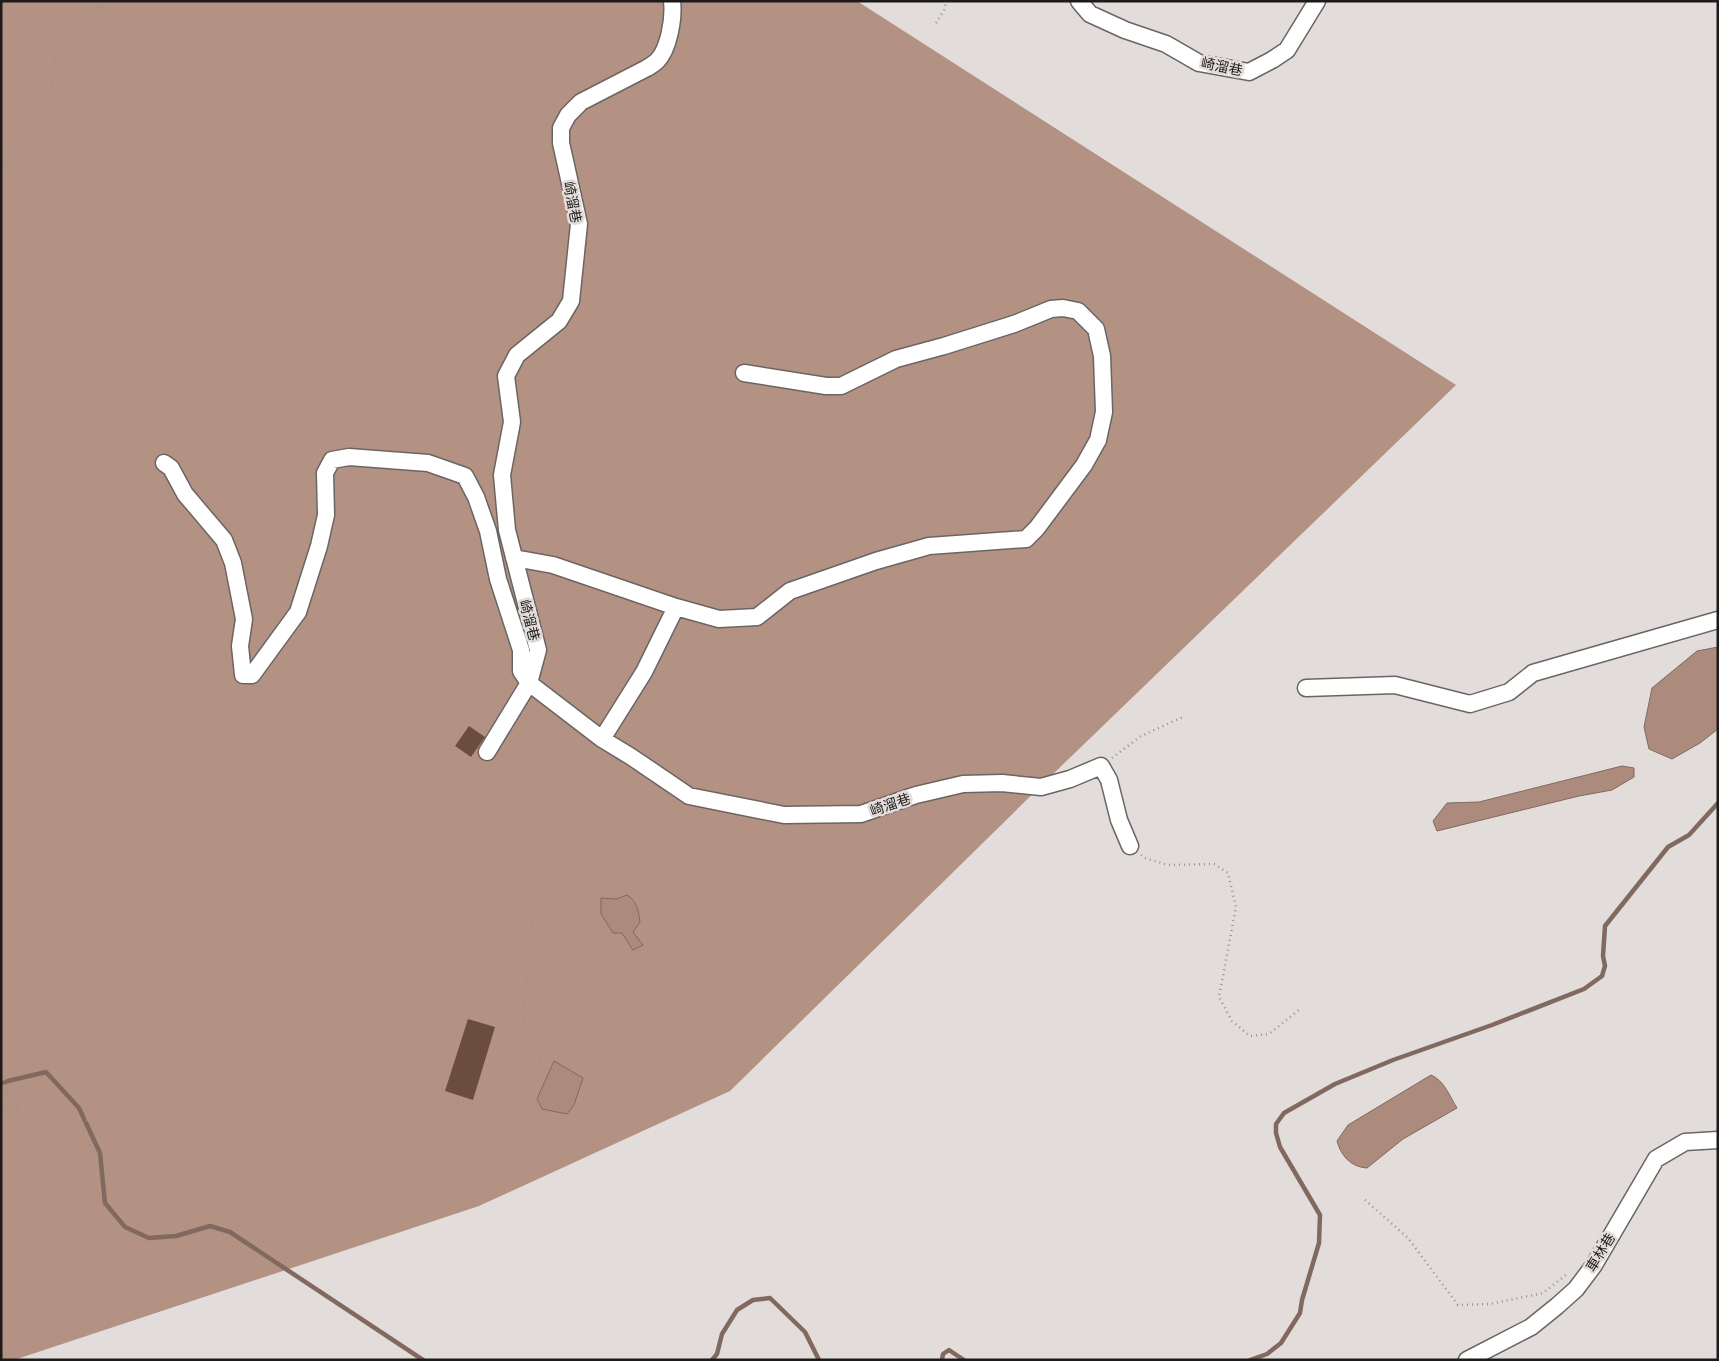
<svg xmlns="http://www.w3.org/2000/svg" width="1719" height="1361" viewBox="0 0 1719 1361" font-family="Commissioner,'Noto Sans TC',sans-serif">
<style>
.forest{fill:#b49283}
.water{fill:#ac8b7c;stroke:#81695f}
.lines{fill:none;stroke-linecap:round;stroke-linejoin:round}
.stream{stroke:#81695f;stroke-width:4.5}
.building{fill:#6b4d3f}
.minor-casing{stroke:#6a6563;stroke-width:19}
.path{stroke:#969390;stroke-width:2.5;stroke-dasharray:1 4;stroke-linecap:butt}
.minor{stroke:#fff;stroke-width:16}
.labels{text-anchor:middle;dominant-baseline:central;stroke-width:5;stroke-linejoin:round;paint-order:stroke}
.street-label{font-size:14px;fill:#1d1b1a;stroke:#e2ddda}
</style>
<rect width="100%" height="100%" fill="#e2ddda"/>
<path class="forest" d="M1 1H857L1456 385 1051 776 730 1091 479 1206 14 1360H1Z"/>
<path class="water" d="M1718 647V729L1700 743 1672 759 1649 749 1644 727 1652 688 1697 651Z
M1622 766 1634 768V777L1612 790 1579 796 1437 831 1433 821 1447 803 1479 802Z
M627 895C638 902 638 910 640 922L633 932 643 945 633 950 622 933H613L601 914V898L616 899Z
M554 1061 583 1078 574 1105 567 1114 542 1109 537 1099Z
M1431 1075C1444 1080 1450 1097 1457 1108L1403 1139 1367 1168C1351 1167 1341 1156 1337 1141L1348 1125Z"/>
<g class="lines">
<path class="stream" d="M1 1084 8 1081 46 1072 79 1108 100 1153 105 1203 125 1227 149 1238 176 1236 210 1226 230 1232 423 1360
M712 1360 717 1354 722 1334 737 1310 753 1300 770 1298 805 1332 819 1360
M942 1360 943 1354 949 1350 964 1360
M1250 1360 1267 1354 1281 1343 1300 1313 1302 1300 1319 1243 1320 1215 1280 1147 1276 1133V1124L1284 1113 1335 1084 1393 1060 1492 1025 1584 989 1602 976 1605 966 1603 956 1605 926 1668 847 1689 835 1718 803"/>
</g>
<path class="building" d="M469 726 485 737 471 757 455 746Z
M468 1019 495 1027 473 1100 445 1091Z"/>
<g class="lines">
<g class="minor-casing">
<path id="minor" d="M672 1C674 18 669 49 657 61 654 64 650 66 647 68L581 102 568 115 561 128V143L579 224 571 301 559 321 517 355 506 376 512 422 502 475 507 530 538 650 529 683 602 739 630 756 689 796 784 815 861 814 916 795 963 784 1002 783 1041 787 1070 779 1101 766 1109 780 1119 820 1130 846
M1079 1 1090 14 1125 30 1166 44 1199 63 1249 72 1272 60 1287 50 1317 1
M164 463 171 468 185 494 224 540 233 563 244 619 240 646 243 675H252L298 612 319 546 326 515 325 473 332 460 349 457 428 463 465 476 476 497 488 531 498 579 521 650V671L529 683 487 752
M514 558 553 565 676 607 719 619 757 617 790 591 876 561 929 546 1026 539 1037 528 1084 465 1098 440 1104 412 1102 356 1096 329 1078 311 1063 308 1051 309 1014 324 944 346 896 359 841 386H826L744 373
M1306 688 1395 685 1470 704 1509 692 1533 673 1718 620
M602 739 644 672 676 607
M1467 1360 1531 1327 1557 1306 1576 1289 1594 1265 1656 1159 1685 1142 1718 1140"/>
</g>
<path class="path" d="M936 23 945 9 946 1
M1 167 49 120 56 43 107 1
M1112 758 1141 736 1183 717
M1141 855 1145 858 1168 865 1214 864 1228 873 1236 907 1219 997 1232 1021 1250 1036 1269 1034 1300 1009
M405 863 440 793
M1 1080 17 1110 31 1119 55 1130 70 1123 93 1119 113 1121 161 1108 204 1100 219 1090 236 1068 252 1076 299 1104 330 1108 369 1080 521 1115 545 1044 523 1022 532 926 518 863 449 816 440 793 477 761
M1 1111 17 1110
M79 1122 95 1154
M1365 1200 1408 1238 1458 1305 1490 1304 1543 1293 1566 1275"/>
<use href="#minor" class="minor"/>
</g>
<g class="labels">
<g class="street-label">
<text transform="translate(1222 66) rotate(12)">崎溜巷</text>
<text transform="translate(573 202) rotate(79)">崎溜巷</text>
<text transform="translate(530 620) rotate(75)">崎溜巷</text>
<text transform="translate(890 804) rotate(-19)">崎溜巷</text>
<text transform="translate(1600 1252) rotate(-58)">車林巷</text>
</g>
</g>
<rect width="1719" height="1361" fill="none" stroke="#1d1b1a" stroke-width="5"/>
</svg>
